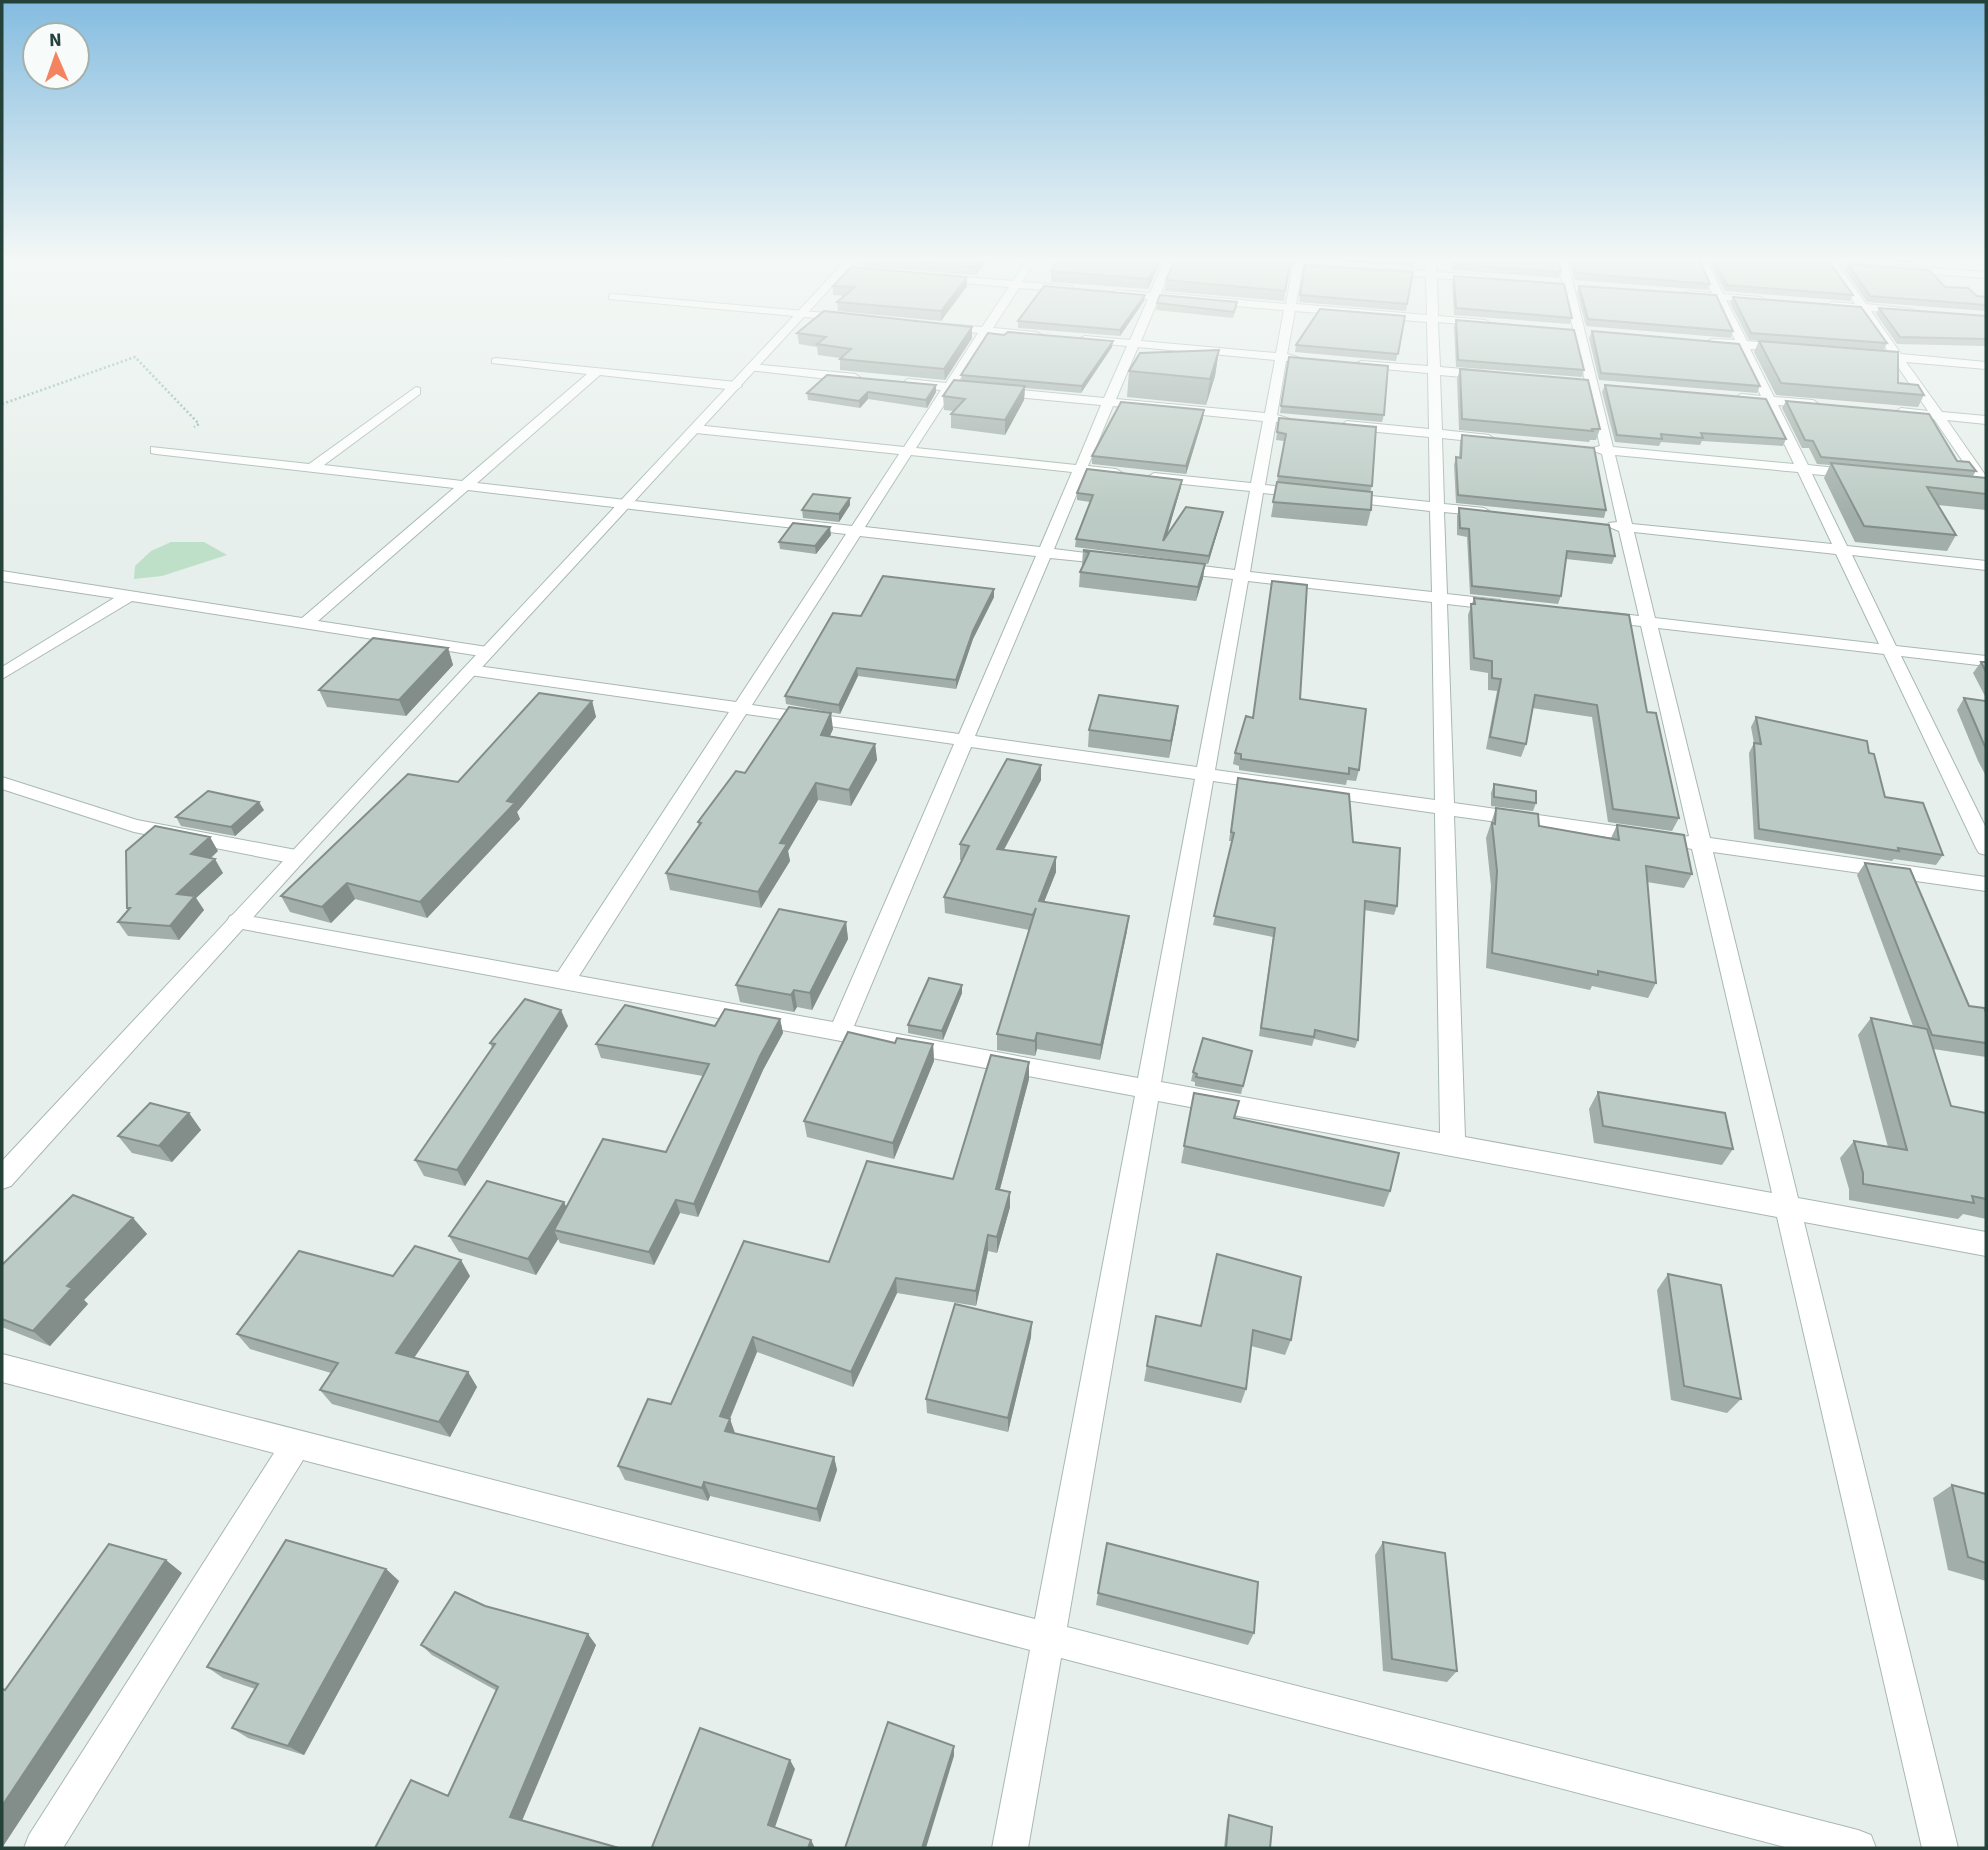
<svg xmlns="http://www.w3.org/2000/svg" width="1988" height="1850" viewBox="0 0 1988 1850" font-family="'Source Sans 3',sans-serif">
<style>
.green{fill:#bfe0c8}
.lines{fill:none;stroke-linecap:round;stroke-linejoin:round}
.minor-casing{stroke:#a8b8b2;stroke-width:2}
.tertiary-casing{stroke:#a8b8b2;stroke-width:2}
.path{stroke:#86b3a5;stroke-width:2.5;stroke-dasharray:2 2.5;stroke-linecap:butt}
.minor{fill:#fff;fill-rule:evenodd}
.tertiary{fill:#fff;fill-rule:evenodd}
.wall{fill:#a1aea9}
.shaded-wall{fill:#838d89}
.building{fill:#bbcac4;stroke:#838d89;stroke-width:2}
</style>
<rect width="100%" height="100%" fill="#e6efeb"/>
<path class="green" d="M171 542H204L227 555 162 576 134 579 135 566 151 551Z"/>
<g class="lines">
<g class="minor-casing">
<path id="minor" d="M1027 259H1037L1022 282 1070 286 1075 289 1070 292 1019 288 993 328 1036 332 1042 335 1036 338 989 334 957 384 1104 398 1127 346 1085 342 1079 339 1085 336 1130 340 1148 299 1116 296 1111 293 1116 290 1150 293 1165 259H1175L1161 293 1286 304 1294 259H1304L1296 304 1427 315 1426 277 1385 274 1381 273V269L1426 271V259H1436V272L1482 275 1487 278 1482 281 1437 278 1438 316 1485 320 1490 323 1485 326 1438 322 1440 367 1485 371 1491 375 1485 379 1440 375 1442 430 1489 435 1495 439 1489 443 1442 438 1444 504 1484 508 1491 512 1484 516 1444 512 1447 594 1500 600 1508 605 1500 610 1447 604 1454 803 1650 831 1653 836 1650 841 1643 842 1454 816 1465 1137 1772 1193 1692 849 1682 847 1679 842 1682 837 1689 836 1641 626 1605 622 1597 617 1605 612 1639 616 1619 531 1607 526 1609 523 1617 522 1602 454 1588 449 1600 446 1557 259H1567L1613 447 1794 464 1765 404 1741 402 1735 398 1741 394 1761 396 1738 348 1712 345 1706 342 1712 339 1735 340 1715 299 1689 297 1684 294 1689 291 1712 293 1696 259H1706L1723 294 1761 297 1766 300 1761 303 1726 300 1747 341 1785 345 1791 348 1785 351 1750 349 1774 397 1813 400 1819 404 1813 408 1778 405 1808 465 1855 470 1862 474 1855 478 1812 474 1847 546 1986 561V570L1852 555 1896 646 1986 656V666L1901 656 1986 828V855L1979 853 1976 848 1884 654 1658 628 1710 838 1986 877V891L1713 852 1798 1198 1986 1232V1256L1804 1222 1958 1848H1922L1777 1217 1158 1101 1067 1627 1858 1830 1871 1835 1876 1848H1789L1061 1658 1028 1848H992L1030 1650 303 1460 63 1848H24L29 1835 274 1453 2 1382V1354L1035 1619 1135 1096 237 928 230 926 227 921 230 916 237 914 558 972 729 712 470 675 462 670 470 665 736 702 846 534 468 490 318 621 487 647 493 649 495 652 493 655 487 657 132 601 2 679V667L114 598 2 581V571L302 618 454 488 156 454 151 453V447L309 464 416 387 420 388V394L324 465 462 481 587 374 492 363V359L496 358 736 382 742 386 736 390 600 375 477 483 852 526 899 454 696 433 690 429 696 425 904 447 941 390 908 387 902 383 908 379 946 383 978 333 946 330 940 327 946 324 982 327 1009 287 941 281 936 278 941 275 1013 281ZM1158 300 1284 310 1276 353 1141 341ZM1295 311 1427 322 1428 366 1361 361 1355 364 1361 367 1428 373 1429 429 1347 421 1341 425 1347 429 1429 437 1430 502 1342 493 1335 497 1342 501 1430 511 1432 592 1250 572 1263 493 1303 497 1310 493 1303 489 1265 485 1276 422 1284 423 1290 419 1277 415 1286 361H1294L1300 358 1287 354ZM1138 347 1275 360 1265 413 1116 399ZM953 391 1101 405 1076 465 916 448ZM1113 406 1263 421 1251 483 1154 473 1147 477 1154 481 1250 491 1235 570 1177 563 1169 568 1177 573 1233 579 1197 767 975 736 1050 558 1110 564 1117 560 1110 556 1054 549 1085 474 1116 477 1123 473 1116 469 1088 466ZM911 455 1072 472 1040 547 865 527ZM1615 455 1798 472 1832 544 1632 524ZM1634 532 1836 554 1879 644 1655 618ZM860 536 1036 556 959 734 752 705ZM1248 581 1432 602 1435 800 1215 770ZM746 714 954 744 833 1022 579 976ZM971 747 1195 779 1138 1078 854 1026ZM1213 781 1435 813 1440 1133 1161 1082Z
M1824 259H1834L1866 304 1912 309 1913 311 1908 314 1871 311 1901 354 1986 362V369L1906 362 1942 412 1986 416V424L1947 420 1986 476V489L1981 488 1934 419 1897 415 1895 412 1901 408 1928 411 1894 361 1869 358 1863 355 1869 352 1889 353 1859 310 1832 308 1827 305 1832 302 1855 304Z
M1901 266 1986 272V278L1897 271V267Z
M613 294 848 315 853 318 848 321 609 299V295Z
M753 364 855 374 861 378 855 382 749 370V366Z
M2 777 137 820 296 850 303 852 306 857 303 862 296 864 134 832 2 789Z"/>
</g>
<g class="tertiary-casing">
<path id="tertiary" d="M847 259H857L303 862 11 1186 2 1189V1161Z"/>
</g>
<path class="path" d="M2 404 135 357 199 424 194 427"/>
<use href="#minor" class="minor"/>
<use href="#tertiary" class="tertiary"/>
</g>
<path class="wall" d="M861 259H988L976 275 862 266Z
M1059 259H1162L1148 289 1051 282V271Z
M1291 259 1284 301 1165 291 1166 280Z
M1306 259H1416L1414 267Z
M1451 259H1558L1561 272 1559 278 1452 270Z
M1568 259H1699L1710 284 1708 290 1575 280Z
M1707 259H1776L1853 295 1850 301 1725 291Z
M1865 259H1916L1914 263Z
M1848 264 1945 287 1977 296 1986 297V311L1867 302 1845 270Z
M1305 265 1413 272 1406 311 1299 302Z
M1454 276 1572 318 1570 324 1454 315 1452 282Z
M967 277V286L941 321 838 311 837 302 844 296 833 295V286Z
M1579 286 1733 331 1731 338 1586 326 1577 292Z
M1145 295 1144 301 1120 336 1018 328V321Z
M1733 297 1887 343 1884 350 1749 340 1730 303Z
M1157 303 1236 308 1233 318 1156 310Z
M1879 308 1986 316V346L1897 344 1876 314Z
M1405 316 1396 361 1295 352 1296 345Z
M1456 320 1584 370 1582 377 1456 367 1454 327Z
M972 327V338L945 380 840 370V358L818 355 817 347 799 344 797 333Z
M1592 331 1760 386 1757 393 1599 380 1589 338Z
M1759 341 1898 383 1924 395 1918 407 1776 395 1754 352Z
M1112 347 1081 393 1025 388 1024 400 1005 435 951 428V414L954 411 944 410 943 396 962 381 961 375Z
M1219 350 1215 376 1206 405 1127 397 1129 371Z
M1289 357 1384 415 1382 422 1280 413Z
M1460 369 1600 429 1596 440H1590L1589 442 1459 430 1457 379Z
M827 375 936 392 927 408 868 399 860 408 808 400 807 393Z
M1605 385 1786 439 1783 446 1702 441 1700 445 1661 442 1659 446 1615 442 1602 392Z
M1786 401 1957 461 1976 471 1973 476 1986 478V510L1938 505 1956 535 1947 551 1855 542 1824 478 1830 465 1817 464 1809 448H1802L1782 408Z
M1203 418 1186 474 1092 464V456Z
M1279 418 1372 486 1370 492 1371 510 1367 526 1271 517 1284 441 1276 440Z
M1462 435 1606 510 1604 518 1456 503 1454 465 1456 457 1459 458 1460 442Z
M1181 487 1166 537 1223 512 1221 520 1208 564 1075 547 1076 539 1090 502 1077 500V493Z
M850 505 839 522 803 518 802 510Z
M1459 508 1615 556 1612 564 1566 559 1561 596 1558 604 1470 594 1467 537 1457 535V516Z
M831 535 816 554 780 549 779 542Z
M1083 550 1205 564 1203 578 1196 601 1079 587 1080 572 1083 565H1082Z
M994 597 973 639 956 689 858 676 840 714 786 704 785 696 861 616Z
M1474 598 1647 712 1679 818 1672 831 1608 822 1592 717 1532 708 1526 744 1521 757 1486 749 1497 691 1488 690V673L1470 670 1468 615Z
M448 648 453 665 406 716 327 707 319 690Z
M1981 662H1986V698L1973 673Z
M1964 698 1986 701V776L1978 761 1957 710Z
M1300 699 1359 770 1356 781 1347 780 1346 785 1239 770V766L1233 764 1235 753 1253 718Z
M592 701 596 717 517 812 520 819 427 918 355 899 331 923 290 912 281 896 458 782Z
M1756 717 1869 753 1885 797 1943 855 1936 865 1894 859 1892 861 1754 839 1749 753 1754 743 1751 727Z
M1176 722 1169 758 1088 747 1089 730Z
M833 729 830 736 875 744 877 760 851 806 818 800 788 851 790 861 761 908 670 890 666 873 699 827 698 822Z
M1041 765V780L1004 850 1056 872 1044 902 1127 931 1100 1060 1037 1049 1035 1056 997 1050V1034L1029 930 945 913 944 897 962 860H960V844Z
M1238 778 1353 842 1397 906 1394 915 1364 910 1358 1040 1355 1048 1314 1039 1312 1046 1259 1036 1273 937 1213 925 1232 841H1229Z
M1494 784 1536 803 1533 811 1491 806V793Z
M1496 808 1539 826 1611 838 1617 825 1692 874 1684 888 1647 882 1656 983 1648 998 1592 986 1590 990 1486 968 1491 886 1486 838Z
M264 810 235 836 181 826 176 817Z
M218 851 211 858 223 873 196 898 204 910 179 940 128 936 118 922 128 910 127 908Z
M1865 863 1969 1006 1986 1012V1057L1933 1049 1951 1106 1986 1113V1219L1963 1214 1958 1219 1849 1200V1189L1840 1158 1854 1141 1888 1147 1858 1035 1871 1018 1913 1026 1857 875Z
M846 922 848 939 812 1010 797 1007 794 1012 740 1002 736 985Z
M962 985V993L943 1040 908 1033V1025Z
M780 1019 783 1033 763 1070 698 1217 680 1213 654 1265 560 1243 558 1239 536 1275 459 1252 449 1236 564 1202 566 1207 666 1152 703 1076 601 1058 596 1044 715 1026Z
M568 1026 465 1186 424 1176 415 1160 492 1048 490 1043Z
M933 1044 934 1061 894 1159 807 1137 804 1121Z
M1252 1051 1241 1094 1195 1086V1082L1191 1081 1193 1072Z
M1029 1079 1000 1189 1010 1192V1207L997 1253 988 1251 976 1306 897 1293 853 1387 757 1352 730 1419 734 1433 834 1457 837 1470 820 1522 710 1496 708 1501 625 1480 618 1466 671 1404 829 1262 953 1179Z
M1598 1092 1733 1149 1722 1165 1594 1143 1589 1109Z
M1194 1093 1239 1101 1235 1118 1390 1191 1384 1207 1181 1163Z
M189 1113 201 1130 172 1162 132 1153 118 1136Z
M133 1218 147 1234 84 1300 88 1304 50 1346 2 1327V1265Z
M1217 1254 1291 1340 1285 1355 1251 1346 1246 1389 1241 1403 1144 1381 1156 1316 1201 1326Z
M1668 1274 1741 1399 1727 1413 1671 1400 1657 1290Z
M393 1276H470L414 1358 468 1372 477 1387 450 1437 332 1404 320 1390 331 1373 250 1349 237 1334Z
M1031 1337 1008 1432 927 1413 926 1399Z
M1952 1485 1986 1494V1581L1948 1570 1933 1498Z
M1383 1542 1457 1671 1447 1682 1383 1671 1375 1555Z
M1107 1543 1254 1633 1248 1645 1096 1605Z
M386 1569 399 1581 304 1755 248 1738 232 1728 255 1689 223 1678 207 1667Z
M485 1606 596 1645 522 1821 375 1848 448 1796 497 1691 432 1655 421 1645Z
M1229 1815 1270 1848H1224L1227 1820Z"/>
<path class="shaded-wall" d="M981 259H988L976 275 975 267Z
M1158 259H1162L1148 289 1149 279Z
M967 277V286L941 321V311Z
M1145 295 1144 301 1120 336V330Z
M972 327V338L945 380 944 369Z
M1113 341 1112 347 1081 393 1082 386Z
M1219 350 1215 376 1206 405 1210 379Z
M936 385V392L927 408 926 400Z
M1025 386 1024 400 1005 435V420Z
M868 392V399L860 408 859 401Z
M1204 410 1203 418 1186 474V466Z
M1182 480 1181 487 1163 549V541Z
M850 498V505L839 522V514Z
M1223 512 1221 520 1208 564 1209 556Z
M830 527 831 535 816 554 815 546Z
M1205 564 1203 578 1196 601 1198 587Z
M994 589V597L973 639 956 689V680L973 631Z
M448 648 453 665 406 716 399 700Z
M857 668 858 676 840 714 839 705Z
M592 701 596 717 517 812 520 819 427 918 420 902Z
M1178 706 1176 722 1169 758 1171 741Z
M831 713 833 729 823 751 821 735Z
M875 744 877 760 851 806 849 790Z
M1041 765V780L996 864 997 849Z
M816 783 818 800 788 851 790 861 761 908 758 892 780 843Z
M259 802 264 810 235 836 231 827Z
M210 837 218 851 200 868 191 854Z
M1056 857V872L1038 917 1039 901Z
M215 859 223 873 196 898 204 910 179 940 170 926 177 894Z
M347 883 355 899 331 923 322 907Z
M1129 916 1127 931 1100 1060 1101 1045Z
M846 922 848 939 812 1010 810 993Z
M962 985V993L943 1040 942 1031Z
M794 990 797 1007 794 1012 791 995Z
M561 1010 568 1026 465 1186 457 1170Z
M780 1019 783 1033 763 1070 698 1217 694 1204 760 1056Z
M1037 1033V1049L1035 1056V1041Z
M933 1044 934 1061 894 1159 893 1143Z
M1029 1062V1079L996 1204V1189Z
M189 1113 201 1130 172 1162 159 1146Z
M1010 1192V1207L997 1253V1237Z
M676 1200 680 1213 654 1265 649 1252Z
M564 1202 571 1218 554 1230 558 1239 536 1275 528 1259Z
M133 1218 147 1234 84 1300 88 1304 50 1346 33 1331 67 1286Z
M988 1235V1251L976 1306V1291Z
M461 1260 470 1276 407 1368 396 1353Z
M896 1278 897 1293 853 1387 851 1372Z
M1032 1322 1031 1337 1008 1432V1418Z
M753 1337 757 1352 725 1430 720 1416Z
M468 1372 477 1387 450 1437 439 1422Z
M730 1419 735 1433 725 1431Z
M834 1457 837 1470 820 1522 817 1509Z
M704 1482 710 1496 708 1501 702 1488Z
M166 1560 182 1573 2 1848V1806Z
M386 1569 399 1581 304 1755 288 1746Z
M588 1634 596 1645 520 1825 510 1817Z
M954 1746V1756L926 1848H922Z
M790 1760 795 1769 773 1833 768 1825Z
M811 1840 815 1848H808Z"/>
<path class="building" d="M881 259H981L975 267Z
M1059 259H1158L1149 279 1051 271Z
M1175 259H1291L1285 291 1166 280Z
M1453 259H1558L1561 272 1453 264Z
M1572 259H1699L1710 284 1577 273Z
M1713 259H1776L1830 263 1853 295 1727 285Z
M1848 264 1929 270 1945 287 1968 288 1977 296 1986 297V305L1870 296Z
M1305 265 1413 272 1407 304 1300 295Z
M851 267 967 277 941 311 837 302 855 287 833 286Z
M1454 276 1564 284 1572 318 1456 308Z
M1044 286 1145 295 1120 330 1018 321Z
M1579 286 1716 295 1733 331 1588 319Z
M1160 295 1237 302 1234 312 1157 303Z
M1733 297 1861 307 1887 343 1751 333Z
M1879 308 1986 316V339L1900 337Z
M1320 309 1405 316 1398 354 1296 345Z
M824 311 972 327 944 369 840 359 851 349 817 344 826 337 797 333Z
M1456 320 1574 330 1584 370 1458 360Z
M1592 331 1739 344 1760 386 1601 373Z
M1008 332 1113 341 1082 386 961 375 988 333 1004 335Z
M1759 341 1898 352V383L1918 385 1924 395 1781 383Z
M1219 350 1210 379 1129 371 1140 353Z
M1289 357 1388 366 1384 415 1281 406Z
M1460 369 1588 380 1600 429H1592L1593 431 1462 419Z
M827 375 936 385 926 400 868 392 859 401 807 393Z
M954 380 1025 386 1005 420 951 414 965 399 943 396Z
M1605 385 1766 399 1786 439 1701 433 1703 438 1661 434 1662 439 1617 435Z
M1786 401 1929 414 1957 461 1969 462 1976 471 1821 457 1813 441 1805 440Z
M1121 402 1204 410 1186 466 1092 456Z
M1279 418 1376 427 1372 486 1278 476 1286 434 1277 432Z
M1462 435 1594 448 1606 510 1458 495 1456 457 1461 458Z
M1831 463 1986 478V494L1927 487 1956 535 1864 526Z
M1087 469 1182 480 1163 541 1186 507 1223 512 1209 556 1076 539 1093 495 1077 493Z
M1277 482 1372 492 1371 510 1273 502Z
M813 494 850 498 839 514 802 510Z
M1459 508 1609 525 1615 556 1567 551 1561 596 1472 586 1469 529 1460 528Z
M793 523 830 527 815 546 779 542Z
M1083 550 1205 564 1198 587 1080 572 1089 553Z
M883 576 994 589 973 631 956 680 857 668 839 705 785 696 833 613 861 616Z
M1272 581 1307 585 1300 699 1366 709 1359 770 1349 768V774L1241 759V754L1235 753 1246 716 1253 718Z
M1474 598 1629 615 1647 712 1656 713 1679 818 1613 809 1597 705 1535 695 1526 744 1490 737 1501 679 1492 678V661L1474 658 1471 604H1475Z
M373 638 448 648 399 700 319 690Z
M1981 662H1986V672Z
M539 693 592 701 507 801 515 803 420 902 347 883 322 907 281 896 408 774 458 782Z
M1099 695 1178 706 1171 741 1089 730Z
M1964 698 1986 701V750V749Z
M789 707 831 713 821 735 875 744 849 790 816 783 780 843 787 844 758 892 666 873 701 823 698 822 736 771 745 773Z
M1756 717 1867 741 1869 753 1874 754 1885 797 1923 803 1943 855 1898 848 1899 851 1759 829 1754 743 1761 744Z
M1007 759 1041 765 997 849 1056 857 1039 901 1129 916 1101 1045 1037 1033 1035 1041 997 1034 1036 908 1033 915 944 897 969 846 960 844Z
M1238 778 1349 794 1353 842 1400 848 1397 906 1365 901 1358 1040 1315 1030 1314 1037 1261 1028 1275 928 1214 916 1234 833 1231 832Z
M1494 784 1536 791V803L1494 797Z
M208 791 259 802 231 827 176 817Z
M1496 808 1538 814 1539 826 1619 840 1617 825 1684 835 1692 874 1646 866 1656 983 1598 971V975L1492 953 1497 871 1492 823 1495 824Z
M155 826 210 837 191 854 215 859 177 894 195 896 170 926 118 922 130 908H127L126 851Z
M1865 863 1910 869 1969 1006 1984 1008 1986 1012V1043L1932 1035Z
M779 909 846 922 810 993 794 990 791 995 736 985Z
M929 978 962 985 942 1031 908 1025Z
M525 999 561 1010 457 1170 415 1160 495 1044 490 1043Z
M625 1005 715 1026 725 1009 780 1019 760 1056 694 1204 676 1200 649 1252 554 1230 603 1139 666 1152 709 1064 596 1044Z
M1871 1018 1927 1029 1951 1106 1986 1113V1199L1972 1196 1974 1203 1863 1184V1173L1854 1141 1907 1150Z
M848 1032 895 1043 897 1038 933 1044 893 1143 804 1121Z
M1203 1038 1252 1051 1243 1086 1196 1077 1197 1074 1193 1072Z
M991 1055 1029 1062 996 1189 1010 1192 997 1237 988 1235 976 1291 896 1278 851 1372 753 1337 720 1416 730 1419 725 1431 834 1457 817 1509 704 1482 702 1488 618 1466 648 1399 671 1404 744 1241 829 1262 867 1161 953 1179Z
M1598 1092 1725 1113 1733 1149 1603 1126Z
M1194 1093 1239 1101 1234 1118 1399 1153 1390 1191 1184 1146Z
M150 1103 189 1113 159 1146 118 1136Z
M487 1181 564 1202 528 1259 449 1236Z
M73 1195 133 1218 67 1286 72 1288 33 1331 2 1319V1265Z
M415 1246 461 1260 396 1353 468 1372 439 1422 320 1390 338 1363 237 1334 299 1251 393 1276Z
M1217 1254 1301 1277 1291 1340 1253 1330 1246 1389 1147 1366 1156 1316 1201 1326Z
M1668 1274 1721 1285 1741 1399 1684 1386Z
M955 1304 1032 1322 1008 1418 926 1399Z
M1952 1485 1986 1494V1563L1968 1557Z
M286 1540 386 1569 288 1746 232 1728 258 1684 207 1667Z
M1383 1542 1445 1553 1457 1671 1392 1659Z
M1107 1543 1258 1582 1254 1633 1098 1593Z
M109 1544 166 1560 2 1806V1689L5 1690Z
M455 1592 485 1606 588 1634 510 1817 619 1848H375L411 1780 448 1796 498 1687 421 1645Z
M888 1722 954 1746 922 1848H845Z
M700 1728 790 1760 768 1825 811 1840 808 1848H656L652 1847Z
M1229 1815 1272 1827 1270 1848H1226Z"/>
<linearGradient id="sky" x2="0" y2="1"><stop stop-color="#84bce0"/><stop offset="0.5" stop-color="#f4f8f6"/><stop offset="1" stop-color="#f4f8f6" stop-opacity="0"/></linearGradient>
<rect width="1988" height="518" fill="url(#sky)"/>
<rect width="1988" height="1850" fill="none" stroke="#24423a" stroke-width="7"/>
<g transform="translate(56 56) rotate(358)"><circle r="33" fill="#f7fbf9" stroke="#a3b1ad" stroke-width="2"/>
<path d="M0-5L12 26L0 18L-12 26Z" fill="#f4845f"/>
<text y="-10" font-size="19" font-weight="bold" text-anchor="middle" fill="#24423a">N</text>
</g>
</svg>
